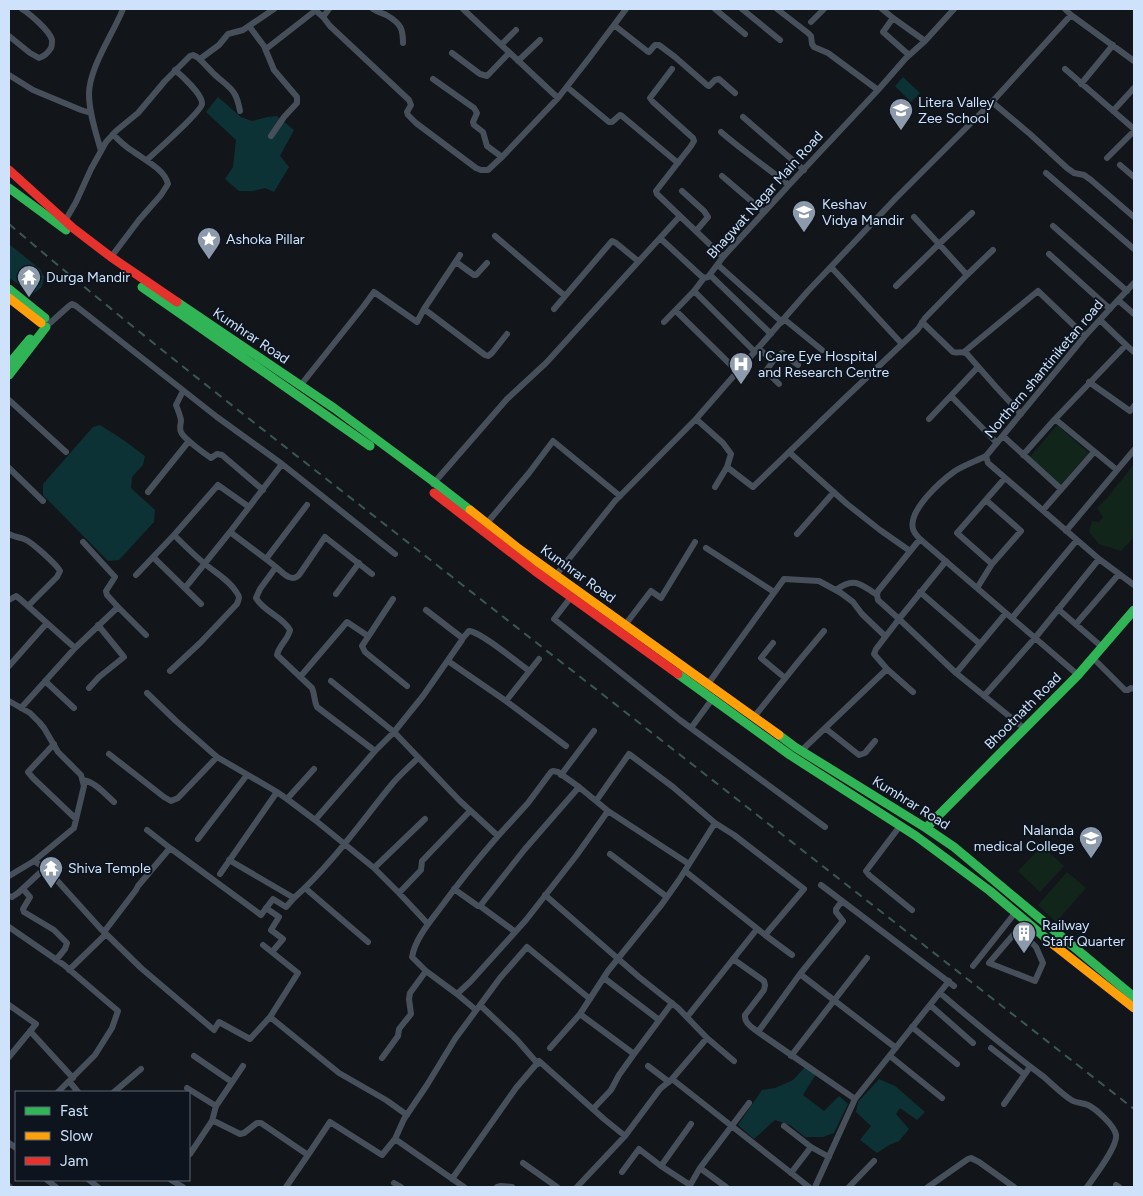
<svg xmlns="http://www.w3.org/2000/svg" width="1143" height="1196" viewBox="0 0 1143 1196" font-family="Figtree,sans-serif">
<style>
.green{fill:#11251a}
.water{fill:#0d3235}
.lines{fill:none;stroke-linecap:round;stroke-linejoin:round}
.street{stroke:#47505a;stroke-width:6}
.fast{stroke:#30b455;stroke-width:9}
.slow{stroke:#ff9f0a;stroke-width:9}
.jam{stroke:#e5322d;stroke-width:9}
.rail{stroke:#3c5753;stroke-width:2;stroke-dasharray:8 6;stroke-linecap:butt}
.labels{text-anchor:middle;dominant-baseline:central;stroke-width:4;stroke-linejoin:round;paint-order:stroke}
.poi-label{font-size:14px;fill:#cee2fb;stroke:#0e141e;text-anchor:start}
.street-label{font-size:14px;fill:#cee2fb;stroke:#0e141e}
</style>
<rect width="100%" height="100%" fill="#12151a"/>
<path class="green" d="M1057 425 1089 453 1060 485 1030 457Z
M1134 464V537L1121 551 1099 544 1089 532 1092 521 1099 522 1103 517 1097 508 1108 497Z
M1042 846 1064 866 1040 892 1018 871Z
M1067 872 1086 888 1056 922 1038 905Z"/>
<path class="water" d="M903 77 920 93 911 102 895 86Z
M218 97 241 117 252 121 267 117 277 116 294 130 280 156 289 167 274 192 265 188 253 191H239L225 179 233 167 236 140 206 112Z
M9 244 40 269 44 277 42 287 34 293 27 290 9 278Z
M100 425 125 441 145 456 143 465 132 477 131 488 155 510 154 522 119 560 108 561 43 495V484L93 427Z
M805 1067 816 1074 803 1095 824 1111 839 1096 848 1104 834 1133 823 1137H805L790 1125 775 1120 754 1139 738 1125 762 1090 775 1088 793 1080Z
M879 1079 895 1086 925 1112 917 1120 900 1108 896 1114 909 1129 899 1141 889 1145 877 1153 860 1140 871 1126 856 1112 858 1102Z"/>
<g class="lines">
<path class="street" d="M314 9 323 17 329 9
M373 9C379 13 383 13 388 16 401 24 403 29 403 43
M463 9 558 98
M715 9 745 34
M742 9 780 40
M777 9 808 33 811 36 812 44 814 47 828 53 878 90
M882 9 893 18
M1065 9 1071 15 1134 61
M323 17 330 26 409 100 411 105 407 112 408 115 416 123 476 168 481 170H488L503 156 558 98 590 57 626 9
M811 22 824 9
M614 25 647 51 649 52 655 45H659L675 57 707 85 709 86 715 80 719 79 735 93
M249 26 264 46 274 70 297 97V103L284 117 271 136
M9 36 30 53 39 58C45 56 48 53 51 48 52 46 52 43 52 40 50 31 30 14 22 9
M501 45 516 30
M266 49 316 10
M452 53 480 74 487 76 509 53
M909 55 883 32 893 18 925 41
M200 59 219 45 228 34 243 30 274 9
M518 61 540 40
M672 69 650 98 653 102 693 138 694 141 691 146 656 191 657 194 680 216
M1065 69 1134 129
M9 75 33 90 81 110 91 113
M433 79 474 108 477 113 473 122 474 125 483 132 487 146 502 157
M1081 84 1113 45
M567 87 609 122H612L620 115 622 116 678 163
M992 102 1030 134 1067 168 1074 173 1084 175 1091 180 1134 217
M1113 111 1134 88
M743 117 804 170
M721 132C743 151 766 167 789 185
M101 151C96 133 89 113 89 94 89 68 113 34 123 9
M1107 158 1134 131
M147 160C155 152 201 112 202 104 203 95 182 76 175 70
M1120 165 1134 177
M1046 173 1134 249
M722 176 764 212
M682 191 704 211 708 217 696 231
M914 217 939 244 972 213
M65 221 76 202 91 169 106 142 116 131 138 113 165 81 190 56 193 55 197 57C203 62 208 68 214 74 229 88 236 88 240 111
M1053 226 1127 291
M495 236 565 296
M660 238 680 216 723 257
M1049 254 1110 309
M111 257 139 220 161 195 168 184C165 170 145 160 134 152 126 147 119 141 113 134
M456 262 474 275H476L487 263
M718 265 782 322
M831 267 902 344
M710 275 771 334
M896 286 939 244 967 275
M694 291 755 352
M1118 300 1134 283
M424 309 485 355 488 356 492 353 507 334
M554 309 612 241 616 243 638 261
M676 311 738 372
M1134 314 1118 300 1085 336 986 456 988 463 1099 559 1134 585
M784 319 822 350
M1100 320 1126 345
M664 322 694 291 704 278
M922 322 953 352C958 354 962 350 967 354L996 387 1021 414
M50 323 69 306 72 304 76 306 217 417 282 464
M758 348 773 361 782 353 798 365
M964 352 1038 291 1085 336
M773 361 766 371 779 384
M1089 382 1130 411 1134 406
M300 386 363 307 374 292 417 322 424 309 460 255
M183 391 176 405C178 410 180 415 181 420 181 424 179 428 181 432 183 438 205 454 211 458L217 454 222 455 263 490
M951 396 997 443
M9 400 66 452
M696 419 723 443 731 454 727 467 715 487
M929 419 978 367
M1003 436 1061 489
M789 452 847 504 880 530 910 551
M1023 455 1055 419
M986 456C976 461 964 465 955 471 941 481 908 510 913 529 914 533 917 536 920 539L1078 675
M727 467 753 487 844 399 918 329 925 318 967 275 993 250
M9 468 43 501
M1117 470 1055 419 1126 345 1134 352
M433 484 507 399 546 363 660 238 700 275 704 278 708 277 723 257 789 185 878 90 906 58 925 41 954 9
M148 492 189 441
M986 500 1021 531 992 564
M307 505 266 559 276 567 260 589 256 598C264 612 282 616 290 630 288 640 279 645 277 655L312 688C315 695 314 701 317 707L375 751 394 732 460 801 498 836C477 860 457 885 438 911 428 924 415 940 412 957L426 971 457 994 471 981 526 920 576 856 608 811 596 801 629 754 673 787 715 823 679 880 662 904 608 971 580 1014 550 1048
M1043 510 1094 452
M487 523 529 473 553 441 620 496
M1066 531 1134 450
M9 534C14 537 19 537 24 539 32 542 56 564 60 571L57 577 28 606
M797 534 834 492
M83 542 115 577 106 591 107 595 118 607
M706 548 774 592
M153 557 201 604
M266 559 230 532 282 464 395 554
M946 561 899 619 956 673
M276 567C283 573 291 583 299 575L325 537 372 574
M136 575 174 535 218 485 249 507
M556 575 615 501 696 419 808 291 896 198 992 102 1071 15
M185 588 230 532
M977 588 992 564 957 533 1005 478
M836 590C853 577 860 583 877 595
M920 592 980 644
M336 594 359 563
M571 597 554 619 680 720 825 827
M393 599 362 646 365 652 407 686
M9 600 16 596 20 599 75 648 21 708
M1058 609 1102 647
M1006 613 956 673 1025 729
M1012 618 1077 540
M1076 624 1119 574
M625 625 651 591 661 598 695 542
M462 639 469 631C481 632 517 662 529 671
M773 643 761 658 785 678
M75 648 118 607 146 635
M1093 658 1125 690H1128L1131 688 1134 689
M448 661 506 701 566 746
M9 666 47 623
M170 671 200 643 237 604C239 599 240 597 237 593 230 581 216 573 205 564 194 555 184 545 174 535
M300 677 347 622 368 636
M45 681 74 708
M331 681 394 732 423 696 462 640 461 637 426 610
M708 684 784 579 819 581 841 593 853 602 862 614 885 636
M89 688 99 677 124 657 98 625
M913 692 887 669 874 654 876 649 899 619 878 600 877 595 878 591 920 539
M147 693 176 721 217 757 277 792
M984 696 1035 638 1099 559
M9 701 30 713 39 722 44 728 58 752 81 775 84 786 74 828 34 861 9 876
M506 701 539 659
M754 717 799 661 824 631
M691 728 713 698
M825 728 859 755 865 753 875 741
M54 744 28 772 33 778 76 819
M801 751 887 669
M109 754 164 797 171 801 178 798 217 757
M561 775 594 731
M83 780C95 782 105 794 114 802
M287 799 314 769
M608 811 689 864
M315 820 375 751
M715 823 734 835 804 889 765 935
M900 826 866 871 869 875 912 910
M498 836 528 803 551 772 553 771 558 772 579 787
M198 839 247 775
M170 848 261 915 273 899 286 907 294 898
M610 854 667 897
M229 860 294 898C332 864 361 822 393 783 401 774 410 766 418 758
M34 861 45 868 53 876 100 928 141 968 214 1030 219 1022 250 1039 270 1017 339 1073 386 1100 407 1115
M374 868 425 819
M685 871 765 935 792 955
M220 874 277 792 287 799 315 820 374 868 399 893 428 924
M821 885 954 986
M305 888 368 942
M23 889 30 897 23 909 24 912 54 930 67 943 65 949 56 960
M454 889 478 906H480L525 849 579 787 596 801
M399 893 421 870 422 861 470 811
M545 895 639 977 678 1008 707 1038
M9 896 12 897 18 893 45 868
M842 901 836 909V912L843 921 800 974 758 1032 855 1099
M480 906 514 931
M266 908 279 917 271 930 283 939 272 952
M9 927 64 965 118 1011 112 1028 95 1055 58 1092
M1018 929 1036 947 1043 963 1035 981 989 963 1026 920
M104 932 136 890 138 886 170 848 147 830
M263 945 298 973 270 1017
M733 959 764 981 765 985 764 990 745 1015C744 1023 752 1027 758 1032
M973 966 1015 913
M69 970 106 934
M800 974 896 1048
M604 978 659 1020
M940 993C974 1022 1008 1050 1044 1077 1052 1084 1064 1096 1073 1101 1078 1103 1083 1103 1088 1105 1096 1109 1115 1126 1116 1135 1118 1146 1094 1177 1087 1187
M457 994 476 1010
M9 1005 36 1024 9 1057
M480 1005 517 1040 538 1064
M930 1005 973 1043
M580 1014 634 1054
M687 1017 757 929
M912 1027 957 1064
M30 1031 73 1078
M991 1048 1024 1074
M194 1056 232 1082
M791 1056 867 958
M890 1056 942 1098
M382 1058 398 1036 399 1029 411 1014 409 999 410 993 426 971
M648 1066 669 1082
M672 1079 707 1038 734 1061
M69 1081 78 1092
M187 1088 216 1106
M114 1092 141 1069
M1004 1104 1030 1067
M593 1109 611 1090 619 1075 634 1054 672 1003
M212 1121 216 1106 243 1066
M784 1126 811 1147 829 1157
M9 1143 16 1148
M189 1153 190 1154 212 1121 216 1122 240 1134 244 1133 257 1123H261L308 1155 330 1122 382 1155 395 1139
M523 1163 557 1187
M661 1166 691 1124
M700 1168 726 1187
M622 1172 639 1149 661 1166 690 1185
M791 1173 811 1147
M452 1179 516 1088 539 1061 604 1119 625 1136 660 1089 672 1079 809 1187
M47 1180 56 1187
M89 1180 98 1187
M171 1180 183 1187
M394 1183 401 1187
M1116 1185 1119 1187
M9 1186 10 1187
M286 1187 308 1155
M464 1187 395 1139 404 1119 427 1085 455 1039 500 978 527 947 590 999
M497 1187 501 1186 512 1187
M577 1187 625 1136
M689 1187 700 1168 749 1103
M815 1187 855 1099 949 981
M849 1187 874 1161
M928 1187 968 1159 971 1158 979 1162 1014 1187"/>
<path class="fast" d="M9 188 66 230
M142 287 370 446
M9 289 45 318
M177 302 334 408 434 482 470 510
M9 364 30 339
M9 375 46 327
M678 674 790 755 916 836 990 891 1054 945
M779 735 795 747 926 828 954 847 1134 997
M926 828 1078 675 1134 610"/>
<path class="slow" d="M9 298 41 323
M470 510 519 549 779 735
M1054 945 1134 1008"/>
<path class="jam" d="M9 170 73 228 111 257 177 302
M434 493 535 571 678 674"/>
<path class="rail" d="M9 224C157 350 312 467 465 587 688 761 911 935 1134 1109"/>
</g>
<defs>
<g id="school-pin" transform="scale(1.25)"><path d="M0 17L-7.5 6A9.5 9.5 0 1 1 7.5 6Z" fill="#8c9aac" stroke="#0e141e"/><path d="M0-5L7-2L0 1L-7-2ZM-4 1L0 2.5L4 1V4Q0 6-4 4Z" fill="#fff"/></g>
<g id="sight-pin" transform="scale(1.25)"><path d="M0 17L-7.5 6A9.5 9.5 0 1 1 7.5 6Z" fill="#8c9aac" stroke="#0e141e"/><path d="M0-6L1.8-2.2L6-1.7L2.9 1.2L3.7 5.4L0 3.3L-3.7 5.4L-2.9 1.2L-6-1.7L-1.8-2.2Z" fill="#fff"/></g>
<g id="temple-pin" transform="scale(1.25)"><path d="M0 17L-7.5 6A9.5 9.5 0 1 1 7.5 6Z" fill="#8c9aac" stroke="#0e141e"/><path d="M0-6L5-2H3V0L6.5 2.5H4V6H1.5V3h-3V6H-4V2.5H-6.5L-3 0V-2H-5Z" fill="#fff"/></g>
<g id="hospital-pin" transform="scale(1.25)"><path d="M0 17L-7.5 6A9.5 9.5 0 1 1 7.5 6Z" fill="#8c9aac" stroke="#0e141e"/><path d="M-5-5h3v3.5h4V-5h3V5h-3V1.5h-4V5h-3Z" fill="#fff"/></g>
<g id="university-pin" transform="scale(1.25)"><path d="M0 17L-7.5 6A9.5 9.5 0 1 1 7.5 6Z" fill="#8c9aac" stroke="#0e141e"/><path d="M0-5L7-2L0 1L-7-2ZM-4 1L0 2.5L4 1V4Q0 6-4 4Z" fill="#fff"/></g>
<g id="building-pin" transform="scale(1.25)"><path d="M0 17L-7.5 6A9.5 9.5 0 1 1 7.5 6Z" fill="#8c9aac" stroke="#0e141e"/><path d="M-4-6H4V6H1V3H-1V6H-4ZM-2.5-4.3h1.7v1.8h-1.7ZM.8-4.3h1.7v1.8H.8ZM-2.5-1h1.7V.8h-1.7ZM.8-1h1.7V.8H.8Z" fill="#fff"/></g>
</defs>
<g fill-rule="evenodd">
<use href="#school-pin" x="901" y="110"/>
<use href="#school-pin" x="804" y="212"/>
<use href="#sight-pin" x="209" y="239"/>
<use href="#temple-pin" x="29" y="277"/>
<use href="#hospital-pin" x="741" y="364"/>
<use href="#university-pin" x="1091" y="838"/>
<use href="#temple-pin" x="51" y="868"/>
<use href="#building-pin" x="1024" y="933"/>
</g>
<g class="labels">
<g class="poi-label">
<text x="918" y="102">Litera Valley<tspan x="918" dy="16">Zee School</tspan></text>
<text x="822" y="204">Keshav<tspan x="822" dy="16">Vidya Mandir</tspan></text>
<text x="226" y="239">Ashoka Pillar</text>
<text x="46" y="277">Durga Mandir</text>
<text x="758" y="356">I Care Eye Hospital<tspan x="758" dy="16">and Research Centre</tspan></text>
<text x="1074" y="830" text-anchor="end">Nalanda<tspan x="1074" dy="16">medical College</tspan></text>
<text x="68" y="868">Shiva Temple</text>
<text x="1042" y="925">Railway<tspan x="1042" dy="16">Staff Quarter</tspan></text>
</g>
<g class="street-label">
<text transform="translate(765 195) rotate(-48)">Bhagwat Nagar Main Road</text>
<text transform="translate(251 336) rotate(34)">Kumhrar Road</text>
<text transform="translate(1044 369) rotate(-50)">Northern shantiniketan road</text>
<text transform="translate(578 574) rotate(36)">Kumhrar Road</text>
<text transform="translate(1023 711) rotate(-45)">Bhootnath Road</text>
<text transform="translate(911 803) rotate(32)">Kumhrar Road</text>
</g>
</g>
<rect width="1143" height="1196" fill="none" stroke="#cee2fb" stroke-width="20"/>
<rect x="15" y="1091" width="175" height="90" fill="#0e141e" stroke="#5b6676"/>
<rect x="25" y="1107" width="25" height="8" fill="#30b455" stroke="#5b6676"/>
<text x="60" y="1116" font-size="15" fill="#cee2fb">Fast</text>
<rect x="25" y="1132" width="25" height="8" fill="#ff9f0a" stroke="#5b6676"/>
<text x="60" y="1141" font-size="15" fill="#cee2fb">Slow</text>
<rect x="25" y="1157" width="25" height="8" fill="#e5322d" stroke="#5b6676"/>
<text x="60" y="1166" font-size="15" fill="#cee2fb">Jam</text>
</svg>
